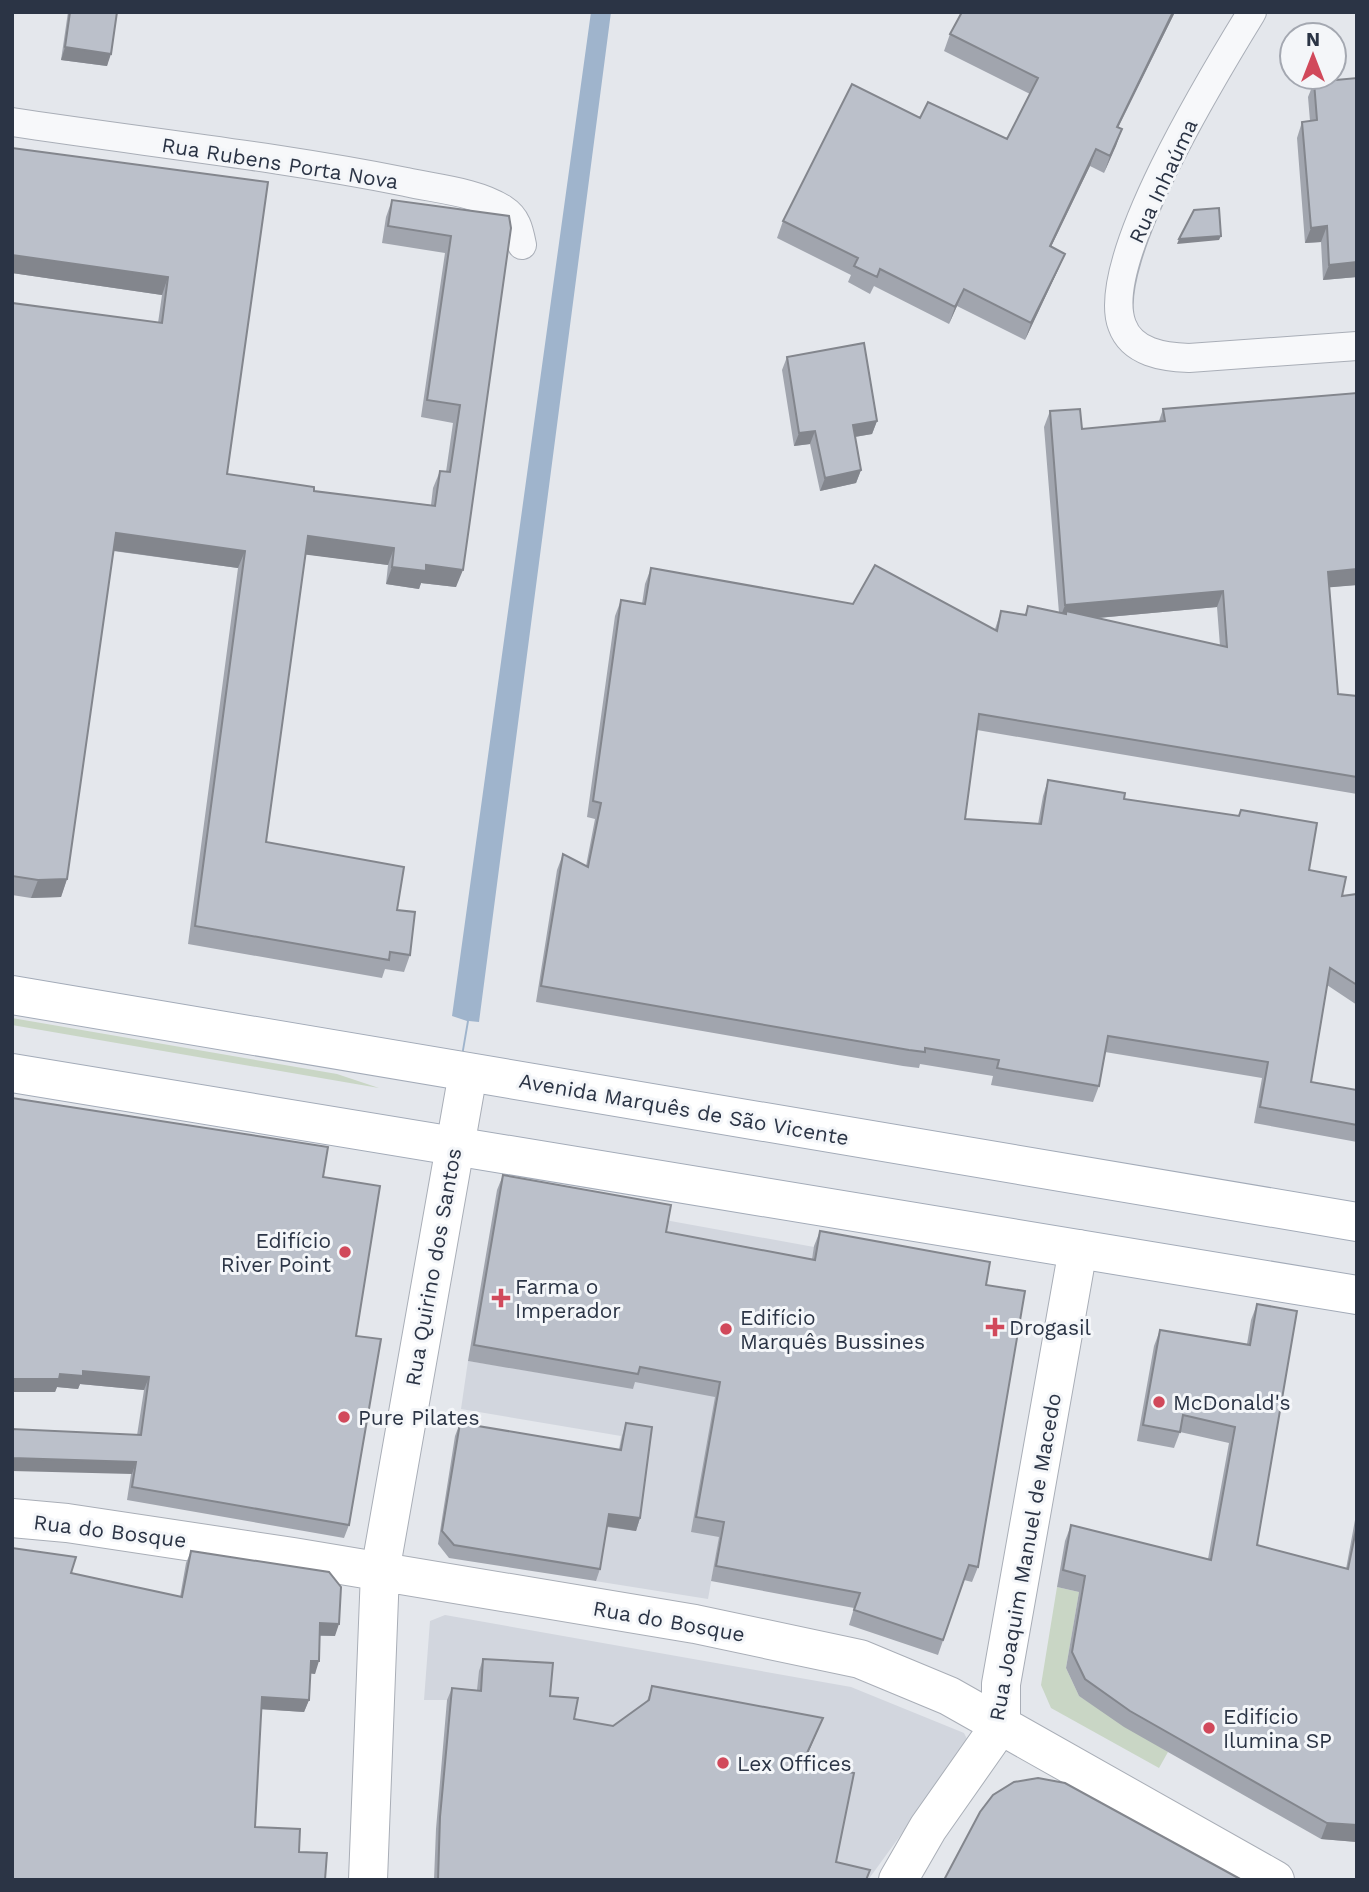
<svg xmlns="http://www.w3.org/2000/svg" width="1369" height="1892" viewBox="0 0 1369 1892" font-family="'Work Sans',sans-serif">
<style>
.built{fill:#d2d6de}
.green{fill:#c9d6c5}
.water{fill:#9fb4cc}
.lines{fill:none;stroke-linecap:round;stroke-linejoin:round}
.street-casing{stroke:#a9aeb7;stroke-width:30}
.secondary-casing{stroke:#a9aeb7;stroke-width:40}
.primary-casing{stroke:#a3abb8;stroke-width:40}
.street{stroke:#f7f8fa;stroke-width:28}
.secondary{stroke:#fff;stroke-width:38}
.primary{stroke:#fff;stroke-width:38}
.wall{fill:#a1a5ae;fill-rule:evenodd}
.shaded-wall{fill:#83868d}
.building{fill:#bbc0ca;stroke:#83868d;stroke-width:2}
.poi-dot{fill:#d1495b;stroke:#f4f6f9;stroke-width:2.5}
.labels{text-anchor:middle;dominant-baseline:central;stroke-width:6;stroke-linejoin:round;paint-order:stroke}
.street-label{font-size:21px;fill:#2b3445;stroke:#f4f6f9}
.poi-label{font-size:21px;fill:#2b3445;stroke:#f4f6f9;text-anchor:start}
</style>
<rect width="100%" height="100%" fill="#e4e7ec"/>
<path class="built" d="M665 1220 814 1247 783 1436 739 1429 708 1599 595 1581 621 1436 461 1409 468 1361 633 1388Z
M445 1615 851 1687 964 1733 967 1739 961 1752 868 1880H854L447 1700H424L430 1621Z"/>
<path class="green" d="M12 1018 337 1074 379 1088 12 1025Z
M1057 1587 1079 1592 1066 1668 1079 1696 1168 1752 1159 1768 1051 1708 1041 1685Z"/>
<path class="water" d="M591 12H611L479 1022 469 1021 375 1563 467 1021 452 1016Z"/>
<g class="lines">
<g class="street-casing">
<path id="street" d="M1252 12C1217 69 1098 262 1122 325 1132 353 1164 357 1189 358L1357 346
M12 122C143 142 276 156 406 182 437 189 477 192 503 209 517 218 519 230 522 245"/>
</g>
<g class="secondary-casing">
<path id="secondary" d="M12 1518 67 1523 293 1557 695 1624 860 1659 949 1696 1275 1880
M368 1880 380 1572 468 1073
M898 1880 928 1828 1001 1724V1684L1078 1249"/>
</g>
<g class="primary-casing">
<path id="primary" d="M12 995 1357 1222
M12 1073 1357 1295"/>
</g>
<use href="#street" class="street"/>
<use href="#secondary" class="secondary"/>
<use href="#primary" class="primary"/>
</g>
<path class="wall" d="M68 12H117L107 66 61 60Z
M959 12H1175L1118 128 1122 129 1104 173 1090 166 1051 247 1065 254 1058 270 1025 340 957 306 949 324 874 286 870 294 848 282 851 275 777 238 783 221 920 118 1007 139 1030 94 944 51 950 34 961 13Z
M1314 82 1357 277 1323 280 1321 242 1305 243 1297 138 1302 122 1310 121 1308 97Z
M268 182 227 474 314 491 431 505 433 488 440 471 446 472 453 423 421 417 445 253 382 243 386 217 392 200 509 216 456 587 421 583 419 589 386 584 388 565 305 554 266 842 397 910 410 955 404 972 385 969 382 978 188 944 238 568 113 551 67 879 61 897 31 898 12 895V303L158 323 162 295 12 273Z
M787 357 877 421 872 434 855 437 861 470 856 483 820 491 810 444 794 446 782 370Z
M1163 409 1357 585 1329 587 1338 694 1357 696V794L977 730 965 819 1038 824 1043 796 1048 780 1124 799 1238 816 1241 810 1309 870 1342 896 1357 894V1005L1327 985 1311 1082 1357 1090V1142L1254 1123 1262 1078 1105 1052 1099 1086 1093 1102 991 1085 993 1076 920 1064 919 1068 903 1066 536 1002 557 870 563 854 586 866 595 819 587 817 615 616 621 600 642 604 645 584 651 568 995 629 1001 611 1025 615 1028 606 1059 613 1044 427 1050 411 1082 429 1159 421ZM1217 607 1220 646 1098 618Z
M503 1175 666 1232 812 1259 814 1246 820 1231 986 1285 978 1567 972 1582 964 1580 938 1655 849 1625 854 1608 711 1581 719 1537 691 1532 715 1397 635 1382 633 1389 468 1361 497 1190Z
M323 1177 356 1336 349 1525 344 1538 127 1500 144 1390 80 1384 78 1389 57 1387 55 1392H12Z
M1257 1304V1545L1346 1569 1357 1509V1842L1321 1839 1124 1727 1079 1696 1066 1668 1079 1592 1057 1587 1065 1541 1071 1525 1208 1559 1229 1443 1180 1432 1174 1448 1137 1441 1154 1346 1160 1330 1247 1344 1251 1320Z
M460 1423 619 1450 622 1436 626 1423 640 1518 636 1531 607 1527 600 1569 596 1581 449 1558 438 1544 455 1436Z
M191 1551 335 1636H320L315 1674 310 1673 309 1700 304 1712 261 1709 255 1827 299 1852 12 1880 71 1573 180 1597 186 1563Z
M483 1659 550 1696 574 1719 613 1726 647 1701 652 1686 823 1718 803 1764 836 1862 866 1880H434L436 1829 447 1700 452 1688 477 1690 479 1671Z"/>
<path class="shaded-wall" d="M1173 12H1175L1110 143 1117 127Z
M65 47 111 54 107 66 61 60Z
M1122 129 1116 146 1104 173 1110 156Z
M1096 149 1090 166 1043 263 1050 246Z
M1327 226 1321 242 1305 243 1311 228Z
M1221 236 1219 240 1177 244 1179 239Z
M1065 254 1058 270 1025 340 1031 323Z
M12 255 168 277 162 295 12 273Z
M1357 262V277L1323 280 1329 265Z
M964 289 957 306 949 324 955 307Z
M877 421 872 434 848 438 853 425Z
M815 431 810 444 794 446 799 433Z
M861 470 856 483 820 491 825 478Z
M116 533 245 551 238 568 109 550Z
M308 536 394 548 388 565 301 554Z
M426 565 463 570 456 587 421 583 419 589 386 584 392 567Z
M1357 569V585L1322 588 1328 572Z
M1223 591 1217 607 1064 621 1066 614V611L1062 621H1059L1065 605Z
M67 879 61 897 31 898 38 880Z
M83 1371 149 1377 144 1390 80 1384 78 1389 57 1387 55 1392H12V1379Z
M12 1458 136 1462 132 1474 12 1471Z
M609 1514 640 1518 636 1531 605 1526Z
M320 1623 339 1624 335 1636 315 1635Z
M311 1661H319L315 1674 307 1673Z
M262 1697 309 1700 304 1712 258 1709Z
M823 1718 818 1730 798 1776 802 1764Z
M1327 1823 1357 1825V1842L1321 1839Z"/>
<path class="building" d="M70 12H117L111 54 65 47Z
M962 12H1173L1117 127 1122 129 1110 156 1096 149 1050 246 1065 254 1031 323 964 289 955 307 880 269 877 277 854 266 858 258 783 221 852 84 920 118 928 102 1007 139 1038 78 950 34Z
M1357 78V262L1329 265 1327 226 1311 228 1302 122 1317 120 1314 82Z
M12 148 268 182 227 474 314 487V491L435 506 440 471 450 472 460 405 427 400 451 236 388 226 392 200 509 216 511 228 463 570 426 565V571L392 567 394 548 308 536 266 842 404 867 397 910 415 912 410 955 390 952 389 960 195 926 245 551 116 533 67 879 38 880 12 876V303L162 323 168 277 12 255Z
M1219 208 1221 236 1179 239 1194 210Z
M864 343 877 421 853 425 861 470 825 478 815 431 799 433 787 357Z
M1357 393V569L1328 572 1338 694 1357 696V777L979 714 965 819 1041 824 1048 780 1125 793 1124 799 1239 816 1241 810 1317 823 1309 870 1346 877 1342 896 1357 894V985L1330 968 1311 1082 1357 1090V1125L1260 1107 1268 1062 1108 1036 1099 1086 997 1068 999 1060 925 1048V1052L909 1050 541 986 563 854 588 867 601 803 593 801 621 600 645 604 651 568 853 604 875 565 997 631 1001 611 1026 615 1028 606 1066 614V611L1227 647 1223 591 1065 605 1050 411 1080 409 1082 429 1165 421 1163 409Z
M12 1098 328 1147 323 1177 380 1186 356 1336 381 1339 349 1525 132 1487 136 1462 12 1458V1429L141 1435 149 1377 83 1371V1376L60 1374 59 1379H12Z
M503 1175 671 1205 666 1232 815 1260 820 1231 990 1262 986 1285 1025 1291 978 1567 969 1565 943 1640 854 1610 860 1593 716 1566 724 1522 696 1517 720 1382 640 1367 638 1374 474 1345Z
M1257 1304 1297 1311 1257 1545 1348 1569 1357 1525V1825L1327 1823 1130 1711 1085 1679 1072 1652 1085 1576 1063 1570 1071 1525 1211 1560 1235 1427 1183 1415 1180 1432 1143 1425 1160 1330 1250 1345Z
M460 1423 621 1450 626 1423 652 1427 640 1518 609 1514 600 1569 454 1545 442 1531Z
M12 1548 76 1557 71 1573 182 1597 191 1551 329 1572 341 1587 339 1624 320 1623 319 1661H311L309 1700 262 1697 255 1827 300 1829 299 1852 327 1853 325 1880H12Z
M483 1659 553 1663 550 1696 578 1698 574 1719 613 1726 649 1700 652 1686 823 1718 802 1764 854 1773 836 1862 870 1870 866 1880H438L440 1817 452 1688 481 1691Z
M1038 1778 1065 1783 1242 1880H944L980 1812 993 1795 1014 1782Z"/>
<g class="poi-dot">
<circle cx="345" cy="1252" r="7"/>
<path d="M497.5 1287.5h7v7h7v7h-7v7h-7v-7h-7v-7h7z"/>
<path d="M991.5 1316.5h7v7h7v7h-7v7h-7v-7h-7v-7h7z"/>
<circle cx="726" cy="1329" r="7"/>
<circle cx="1159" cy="1402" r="7"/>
<circle cx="344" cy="1417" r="7"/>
<circle cx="1209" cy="1728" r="7"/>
<circle cx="723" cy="1763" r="7"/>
</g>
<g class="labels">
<g class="street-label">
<text transform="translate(280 163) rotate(9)">Rua Rubens Porta Nova</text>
<text transform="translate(1163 181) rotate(-65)">Rua Inhaúma</text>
<text transform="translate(684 1109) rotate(10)">Avenida Marquês de São Vicente</text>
<text transform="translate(433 1267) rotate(-80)">Rua Quirino dos Santos</text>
<text transform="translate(110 1531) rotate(7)">Rua do Bosque</text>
<text transform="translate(1025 1557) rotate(-80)">Rua Joaquim Manuel de Macedo</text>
<text transform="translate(669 1621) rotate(10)">Rua do Bosque</text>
</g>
<g class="poi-label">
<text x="331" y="1240" text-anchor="end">Edifício<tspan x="331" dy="24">River Point</tspan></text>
<text x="515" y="1286">Farma o<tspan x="515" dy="24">Imperador</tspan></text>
<text x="740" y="1317">Edifício<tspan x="740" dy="24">Marquês Bussines</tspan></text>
<text x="1009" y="1327">Drogasil</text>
<text x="1173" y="1402">McDonald's</text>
<text x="358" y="1417">Pure Pilates</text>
<text x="1223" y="1716">Edifício<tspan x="1223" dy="24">Ilumina SP</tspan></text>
<text x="737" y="1763">Lex Offices</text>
</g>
</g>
<rect width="1369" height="1892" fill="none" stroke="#2b3445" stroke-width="28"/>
<g transform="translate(1313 56)"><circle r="33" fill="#f4f6f9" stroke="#a4a8b1" stroke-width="2"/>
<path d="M0-5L12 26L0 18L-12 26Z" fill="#d1495b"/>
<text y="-10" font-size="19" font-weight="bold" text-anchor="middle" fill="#2b3445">N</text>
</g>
</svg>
